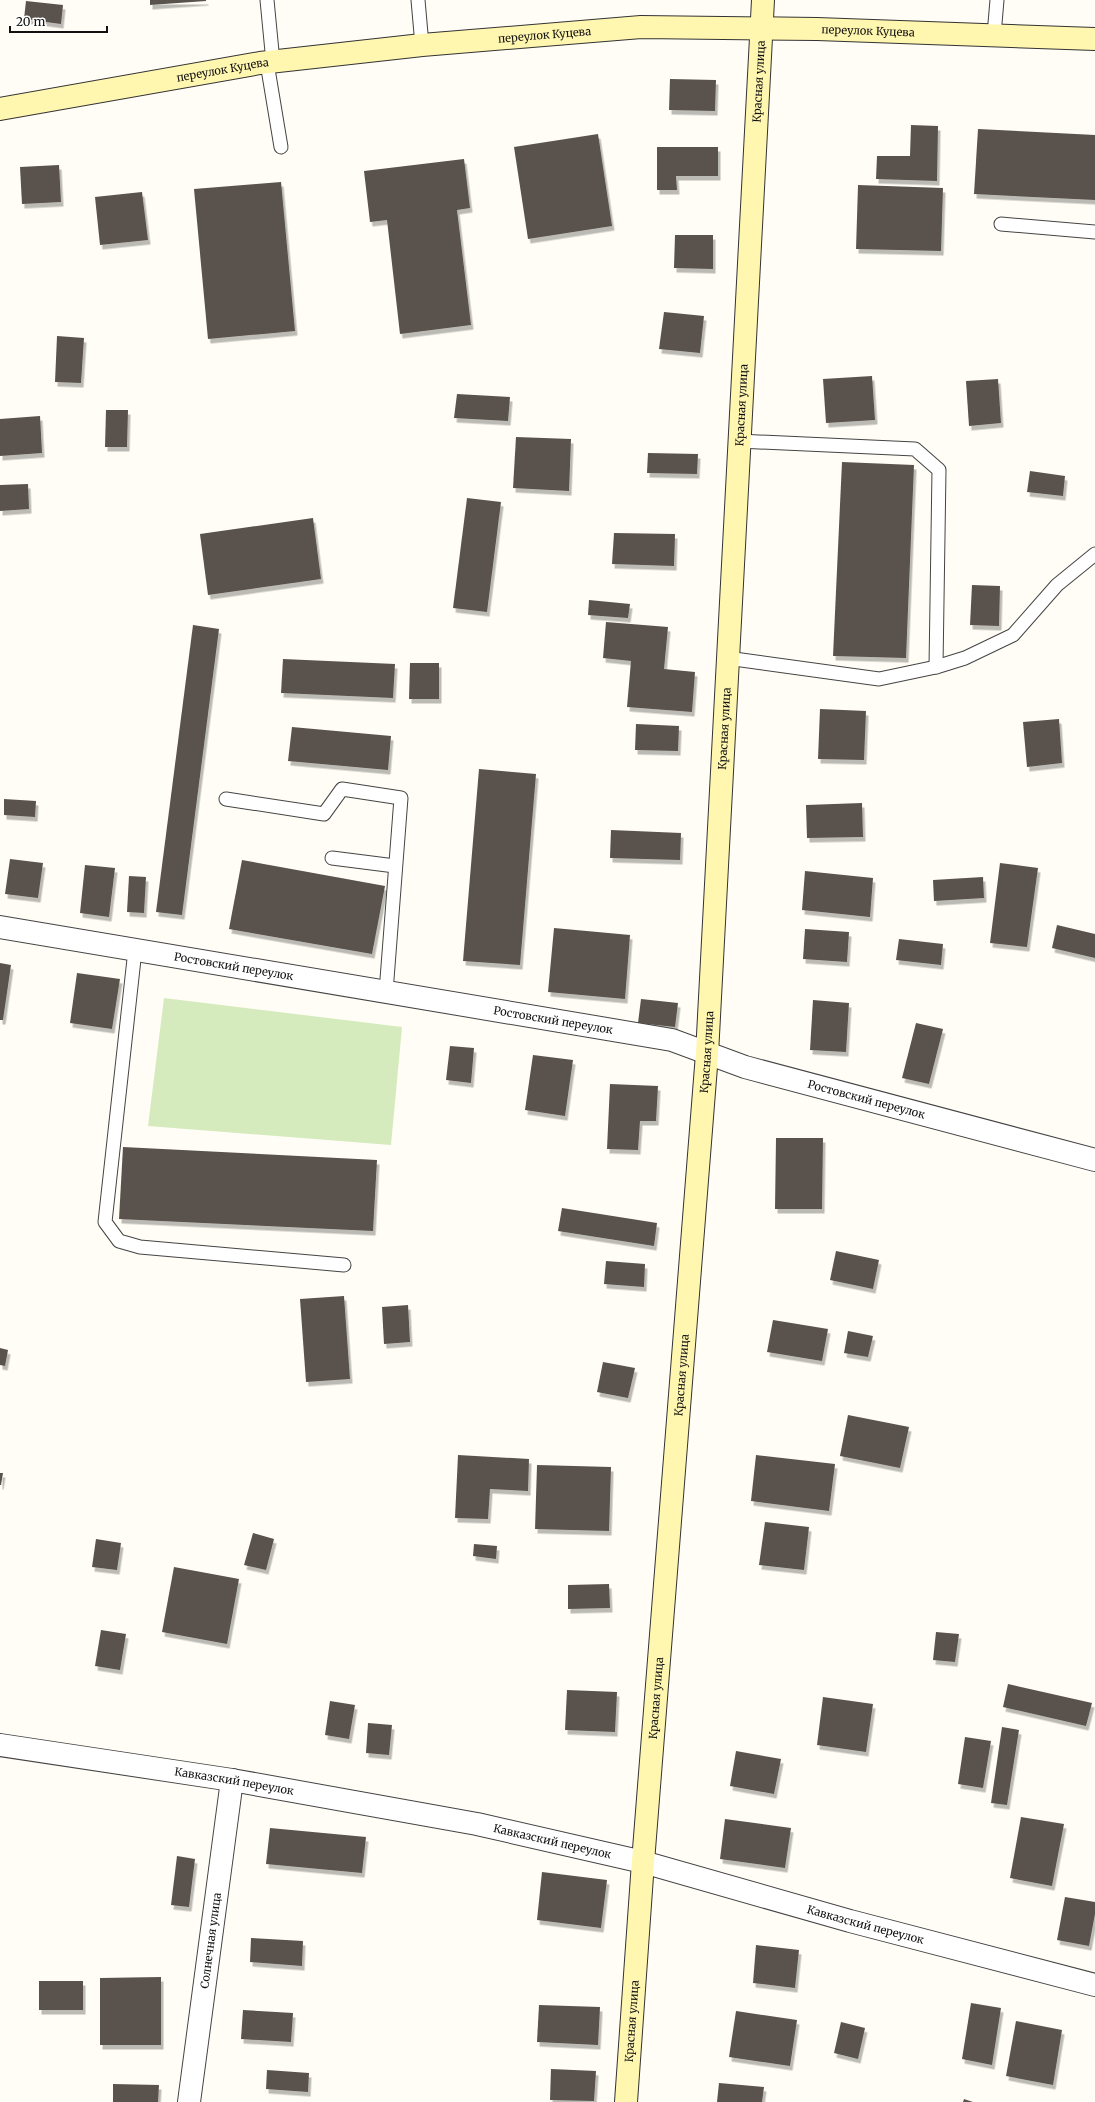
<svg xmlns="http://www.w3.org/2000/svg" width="1095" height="2102" font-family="Merriweather,serif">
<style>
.green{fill:#d5ebbd}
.building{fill:#5a524d;filter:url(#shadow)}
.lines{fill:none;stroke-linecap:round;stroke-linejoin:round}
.lane-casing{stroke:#444;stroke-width:15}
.street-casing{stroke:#444;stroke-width:24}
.secondary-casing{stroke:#333;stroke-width:24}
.lane{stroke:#fff;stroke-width:13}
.street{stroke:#fff;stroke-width:22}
.secondary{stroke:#fff6b0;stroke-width:22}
.labels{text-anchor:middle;stroke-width:4;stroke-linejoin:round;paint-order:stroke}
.street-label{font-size:11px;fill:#111;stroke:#fff}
</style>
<defs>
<filter id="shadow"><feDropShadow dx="2.5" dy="4.5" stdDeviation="0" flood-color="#0004"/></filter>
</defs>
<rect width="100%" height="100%" fill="#fffdf5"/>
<!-- green -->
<polygon class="green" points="164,998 402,1027 391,1145 148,1126"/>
<!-- building -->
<g class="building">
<polygon points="150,0 206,0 206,1 150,5"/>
<polygon points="26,1 63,5 61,24 24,19"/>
<polygon points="670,79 716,80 715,111 669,110"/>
<polygon points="911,125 938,126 937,181 876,179 877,156 910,156"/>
<polygon points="978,129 1095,135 1095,200 974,194"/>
<polygon points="598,134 612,226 528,239 514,147"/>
<polygon points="657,147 718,147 718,176 676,176 677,190 657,190"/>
<polygon points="464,159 470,208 457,210 471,325 400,334 387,220 370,222 364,171"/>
<polygon points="59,165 61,202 22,204 20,167"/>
<polygon points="281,182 295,331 208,339 194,189"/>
<polygon points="858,185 943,188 941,251 856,249"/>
<polygon points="142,192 148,240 100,245 95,197"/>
<polygon points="675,235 713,235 713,269 674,268"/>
<polygon points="664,312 704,316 700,353 659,349"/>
<polygon points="57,336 84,338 81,383 55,382"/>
<polygon points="872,376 875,420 826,423 823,379"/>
<polygon points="998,379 1001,423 969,426 966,381"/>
<polygon points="457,394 510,397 508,421 454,418"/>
<polygon points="106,410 128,410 127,447 105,447"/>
<polygon points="40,416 42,453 0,456 0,419"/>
<polygon points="516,437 571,439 569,491 513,488"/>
<polygon points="648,453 698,454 697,474 647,473"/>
<polygon points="842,462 914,465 906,658 833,656"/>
<polygon points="1030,471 1065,476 1063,496 1027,492"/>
<polygon points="28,484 29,509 0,511 0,485"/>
<polygon points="467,498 501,502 487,612 453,608"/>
<polygon points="313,518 321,579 208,595 200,534"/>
<polygon points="614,533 675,534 674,566 612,564"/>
<polygon points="972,585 1000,586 999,626 970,625"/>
<polygon points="589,600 630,604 628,618 588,615"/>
<polygon points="606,622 668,627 664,669 695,672 692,712 627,707 631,661 603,658"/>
<polygon points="193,625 219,629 182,915 156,912"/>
<polygon points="283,659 395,664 393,698 281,693"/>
<polygon points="410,663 439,663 439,699 409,699"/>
<polygon points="820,709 866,711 864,760 818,759"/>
<polygon points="1059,719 1062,763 1027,767 1023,722"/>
<polygon points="636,724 679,726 678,751 635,750"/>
<polygon points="292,727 391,736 388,770 288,761"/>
<polygon points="479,769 536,774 520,965 463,961"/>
<polygon points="4,799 36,801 35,817 4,815"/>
<polygon points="862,803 863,837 807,838 806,805"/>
<polygon points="611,830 681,833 680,860 610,858"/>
<polygon points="10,859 43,863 38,898 5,894"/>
<polygon points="242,860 385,886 372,954 229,929"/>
<polygon points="1000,863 1038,868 1027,947 990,943"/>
<polygon points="85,865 115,868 109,917 80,913"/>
<polygon points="805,871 873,878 870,917 802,910"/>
<polygon points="129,876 146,877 144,913 127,912"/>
<polygon points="983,877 984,898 934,901 933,880"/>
<polygon points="1057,925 1095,934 1095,958 1052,948"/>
<polygon points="554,928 630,935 625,999 548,992"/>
<polygon points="805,929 849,932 847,962 803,959"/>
<polygon points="899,939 943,944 941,965 896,960"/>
<polygon points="0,963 11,965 3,1020 0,1020"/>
<polygon points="77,973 120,979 112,1029 70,1023"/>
<polygon points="641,999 678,1003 675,1027 638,1023"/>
<polygon points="813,1000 849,1003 846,1052 810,1050"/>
<polygon points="916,1023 943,1029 929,1084 902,1078"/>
<polygon points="450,1046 474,1048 471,1083 446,1080"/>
<polygon points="533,1055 573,1060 565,1116 525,1110"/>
<polygon points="610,1084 658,1086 656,1121 640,1121 638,1150 607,1149"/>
<polygon points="776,1138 823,1138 822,1209 775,1209"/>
<polygon points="123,1147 377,1160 373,1231 119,1219"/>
<polygon points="562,1208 657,1223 654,1246 558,1231"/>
<polygon points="836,1251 879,1260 873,1289 830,1280"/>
<polygon points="606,1261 645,1264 644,1287 604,1284"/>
<polygon points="344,1296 350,1379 306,1382 300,1299"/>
<polygon points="408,1305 410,1342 384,1344 382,1307"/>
<polygon points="773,1320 828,1329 822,1361 767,1352"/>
<polygon points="848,1331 873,1336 868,1357 844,1353"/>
<polygon points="0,1348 8,1350 5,1366 0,1365"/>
<polygon points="603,1362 635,1368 628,1398 597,1392"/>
<polygon points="848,1415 909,1427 900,1468 840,1456"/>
<polygon points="458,1455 529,1459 528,1491 490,1489 488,1519 455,1518"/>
<polygon points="756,1455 835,1464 829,1511 751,1501"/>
<polygon points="537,1465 611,1467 609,1531 535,1529"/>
<polygon points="0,1473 3,1473 1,1485 0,1485"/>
<polygon points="765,1522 809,1527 804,1570 759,1565"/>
<polygon points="253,1533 274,1539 266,1570 244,1565"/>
<polygon points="96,1539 121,1543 117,1570 92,1567"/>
<polygon points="474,1544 497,1546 496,1559 473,1556"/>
<polygon points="174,1567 239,1579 227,1644 162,1632"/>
<polygon points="609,1584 610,1608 568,1609 568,1585"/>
<polygon points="101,1630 126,1634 120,1670 95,1666"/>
<polygon points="936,1632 959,1634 955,1662 933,1660"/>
<polygon points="1008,1684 1092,1703 1086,1726 1003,1707"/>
<polygon points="567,1690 617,1692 615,1732 565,1730"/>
<polygon points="823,1697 873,1704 866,1752 817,1745"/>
<polygon points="330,1701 355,1705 349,1739 325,1735"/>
<polygon points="368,1723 392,1725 389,1755 366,1753"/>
<polygon points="1002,1727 1019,1730 1007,1805 991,1803"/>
<polygon points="965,1737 991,1741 983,1788 958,1784"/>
<polygon points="736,1751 781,1759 774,1794 730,1786"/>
<polygon points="1021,1817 1064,1824 1052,1886 1010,1878"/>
<polygon points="725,1819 791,1828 785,1868 720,1859"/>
<polygon points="270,1828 366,1837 362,1873 266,1864"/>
<polygon points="177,1856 195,1859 189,1907 171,1905"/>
<polygon points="542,1872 607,1880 601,1928 537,1920"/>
<polygon points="1065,1897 1095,1902 1095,1914 1089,1946 1057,1940"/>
<polygon points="251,1938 303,1941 302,1966 250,1962"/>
<polygon points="756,1945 799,1950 795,1988 753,1983"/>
<polygon points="161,1977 161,2045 100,2045 100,1978"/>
<rect x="39" y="1981" width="44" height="29"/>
<polygon points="971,2003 1001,2008 992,2065 962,2059"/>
<polygon points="539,2005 600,2007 598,2045 537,2042"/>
<polygon points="243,2010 293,2013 291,2042 241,2039"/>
<polygon points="736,2011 797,2020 790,2066 729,2057"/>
<polygon points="1016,2021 1062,2030 1053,2085 1006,2076"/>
<polygon points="841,2022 865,2028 858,2059 834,2053"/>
<polygon points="551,2069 596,2071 594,2101 550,2100"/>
<polygon points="267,2070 309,2073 308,2092 266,2089"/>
<polygon points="719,2083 764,2087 762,2102 717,2102"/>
<polygon points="113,2084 159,2085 158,2102 113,2102"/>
<polygon points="964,2099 973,2102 963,2102"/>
</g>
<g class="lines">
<!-- lane casing -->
<g class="lane-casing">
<g id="lane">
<polyline points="267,0 273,62"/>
<polyline points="418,0 422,45"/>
<polyline points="994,35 997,0"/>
<polyline points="267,63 281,147"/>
<polyline points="1001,224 1095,232"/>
<polyline points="739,441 915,449 939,470 936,667"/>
<polyline points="727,658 879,679 936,667 965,658 1013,635 1057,585 1095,554"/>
<polyline points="226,799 324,814 342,789 401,798 386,992"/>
<polyline points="332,858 395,866"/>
<polyline points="135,950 105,1222 119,1241 140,1247 344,1265"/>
</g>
</g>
<!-- street casing -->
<g class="street-casing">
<g id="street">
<path id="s1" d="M0,927L672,1040L745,1067L1095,1160"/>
<path id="s2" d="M0,1745L232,1780L477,1824L643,1862L850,1921L1095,1985"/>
<path id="s3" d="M189,2102L232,1780"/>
</g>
</g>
<!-- secondary casing -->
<g class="secondary-casing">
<g id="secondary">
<path id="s4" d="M0,109L260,63L422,45L641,27L817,29L1095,39"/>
<path id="s5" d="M626,2102L643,1862L707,1054L763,0"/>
</g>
</g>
<!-- lane -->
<use href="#lane" class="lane"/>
<!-- street -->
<use href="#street" class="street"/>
<!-- secondary -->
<use href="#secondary" class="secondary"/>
</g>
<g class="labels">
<!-- street labels -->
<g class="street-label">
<text dy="4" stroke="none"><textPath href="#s4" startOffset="874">переулок Куцева</textPath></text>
<text dy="4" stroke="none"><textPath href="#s4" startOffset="550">переулок Куцева</textPath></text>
<text dy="4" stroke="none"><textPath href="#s4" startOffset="226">переулок Куцева</textPath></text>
<text dy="4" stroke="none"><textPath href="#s5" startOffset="2025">Красная улица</textPath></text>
<text dy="4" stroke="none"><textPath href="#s5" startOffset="1701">Красная улица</textPath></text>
<text dy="4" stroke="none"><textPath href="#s5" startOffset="1377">Красная улица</textPath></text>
<text dy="4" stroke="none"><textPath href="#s1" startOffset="237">Ростовский переулок</textPath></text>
<text dy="4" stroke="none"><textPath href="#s1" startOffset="561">Ростовский переулок</textPath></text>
<text dy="4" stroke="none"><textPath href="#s5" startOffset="1053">Красная улица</textPath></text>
<text dy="4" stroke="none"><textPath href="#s1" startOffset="885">Ростовский переулок</textPath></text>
<text dy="4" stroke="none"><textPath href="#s5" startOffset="729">Красная улица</textPath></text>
<text dy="4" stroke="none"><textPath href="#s5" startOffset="405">Красная улица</textPath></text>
<text dy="4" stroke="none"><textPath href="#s2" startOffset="237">Кавказский переулок</textPath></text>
<text dy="4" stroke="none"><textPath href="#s2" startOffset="561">Кавказский переулок</textPath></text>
<text dy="4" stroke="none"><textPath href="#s2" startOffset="885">Кавказский переулок</textPath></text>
<text dy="4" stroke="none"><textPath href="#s3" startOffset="163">Солнечная улица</textPath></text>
<text dy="4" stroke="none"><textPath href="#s5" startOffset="81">Красная улица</textPath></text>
</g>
</g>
<!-- scale -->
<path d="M10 26v6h97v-6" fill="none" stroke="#111111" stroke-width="2"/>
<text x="16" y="26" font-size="12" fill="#111111" stroke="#ffffff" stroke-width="3" paint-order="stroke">20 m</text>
</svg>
